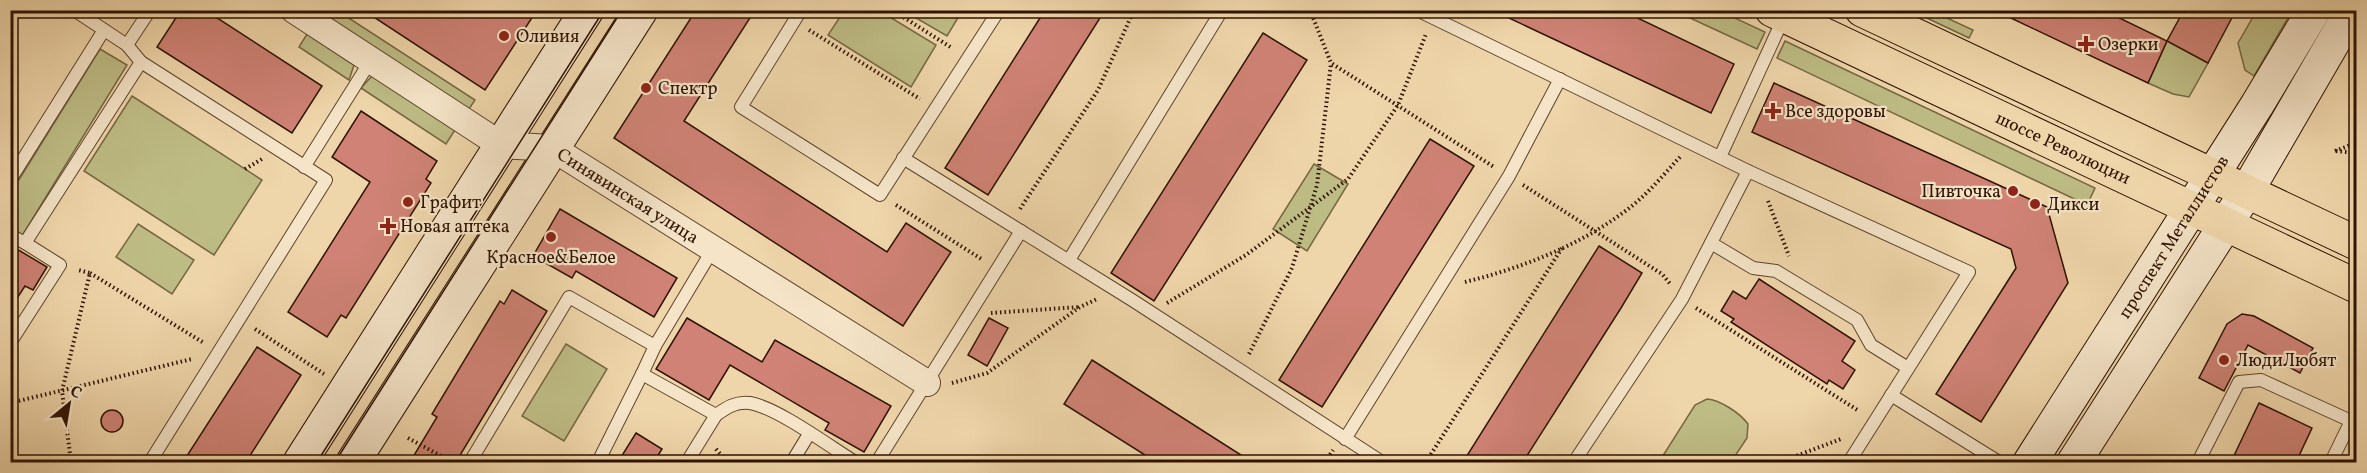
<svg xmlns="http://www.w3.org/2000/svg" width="2367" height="473" font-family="Vollkorn,serif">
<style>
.green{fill:#bebc85;stroke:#766742;stroke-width:1.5}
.building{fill:#cf8275;stroke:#2e1200;stroke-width:1.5}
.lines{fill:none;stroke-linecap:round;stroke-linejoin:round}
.lane-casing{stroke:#5e432a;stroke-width:14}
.street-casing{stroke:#5e432a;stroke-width:28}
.secondary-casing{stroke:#2e1200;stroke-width:35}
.primary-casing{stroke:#2e1200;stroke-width:35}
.path{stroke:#2e1200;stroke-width:4;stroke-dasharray:1.5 3;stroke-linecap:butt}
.lane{stroke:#f5e4c8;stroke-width:12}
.street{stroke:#f5e4c8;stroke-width:26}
.secondary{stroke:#f5e4c8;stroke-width:33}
.primary{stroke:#efd6aa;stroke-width:33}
.tram{stroke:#2e1200;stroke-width:1.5}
.poi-dot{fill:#8f2418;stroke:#f5e4c8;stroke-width:2}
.labels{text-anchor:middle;stroke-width:4.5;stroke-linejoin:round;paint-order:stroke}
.poi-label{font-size:18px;fill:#2e1200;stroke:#f5e4c8;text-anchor:start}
.street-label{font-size:18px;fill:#2e1200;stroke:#f5e4c8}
</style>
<rect width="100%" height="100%" fill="#efd6aa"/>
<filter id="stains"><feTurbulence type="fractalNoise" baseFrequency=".00333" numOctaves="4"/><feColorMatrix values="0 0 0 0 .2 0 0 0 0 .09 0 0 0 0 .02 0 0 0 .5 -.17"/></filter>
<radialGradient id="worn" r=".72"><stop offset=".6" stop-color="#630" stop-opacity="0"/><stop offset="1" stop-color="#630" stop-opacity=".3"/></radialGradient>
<!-- green -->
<g class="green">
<polygon points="2257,10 2292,11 2254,76 2245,70 2238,43"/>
<polygon points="317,11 338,11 475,100 469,109"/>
<polygon points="844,11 880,11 936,45 911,87 828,35"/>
<polygon points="904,11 962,10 962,11 947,36"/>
<polygon points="1675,11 1720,11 1765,32 1757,49"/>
<polygon points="1912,11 1932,11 1973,30 1969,38"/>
<polygon points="307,34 354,65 349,80 299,47"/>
<polygon points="1785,41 2095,188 2087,205 1777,58"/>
<polygon points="2167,41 2208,63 2189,97 2173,94 2148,83"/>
<polygon points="100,49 127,65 22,236 11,229 10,194"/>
<polygon points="372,76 455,130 446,144 361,88"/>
<polygon points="132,96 262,180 214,255 84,171"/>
<polygon points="1314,164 1348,184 1307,251 1273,229"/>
<polygon points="138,224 194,260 172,294 116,257"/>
<polygon points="566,344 607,369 564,441 522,416"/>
<path d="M1707,399C1720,400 1740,413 1748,424L1747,438L1731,462H1659L1695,405Z"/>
</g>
<!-- building -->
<g class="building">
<polygon points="181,10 205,10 322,86 292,133 157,47"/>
<polygon points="363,10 537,10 485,90"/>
<polygon points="696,10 755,10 684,121 887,252 906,223 951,252 903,326 614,138"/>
<polygon points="1045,10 1105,10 988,195 945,168"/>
<polygon points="1492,10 1621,10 1734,64 1711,113"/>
<polygon points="1994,10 2103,10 2167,41 2148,83"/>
<polygon points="2184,10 2236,10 2208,63 2167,41"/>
<polygon points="1263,33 1307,60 1154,301 1111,273"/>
<polygon points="1774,83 2047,207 2068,283 1981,422 1936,394 2016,268 2011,249 1752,132"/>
<polygon points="361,111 437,161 426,179 431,183 346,318 341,315 327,337 288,312 370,182 332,157"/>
<polygon points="1430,139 1474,166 1322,407 1279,380"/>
<polygon points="560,209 677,278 654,317 576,271 572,278 533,256"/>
<polygon points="10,245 47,267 33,290 25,286 10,309"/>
<polygon points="1599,246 1642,273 1621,308 1523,462 1463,462"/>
<polygon points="1759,279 1855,341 1842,361 1855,370 1843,389 1829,380 1827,384 1731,322 1734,319 1721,311 1733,291 1746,299"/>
<polygon points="512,290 547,311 504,382 456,462 410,462 437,417 432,414 500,301 504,304"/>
<polygon points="2242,314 2254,316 2313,348 2300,373 2248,345 2224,391 2199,378 2227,324"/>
<polygon points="687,318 762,362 775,340 891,406 864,452 825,430 829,423 730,365 709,400 656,369"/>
<polygon points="989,318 1008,328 987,366 968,355"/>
<polygon points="257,347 301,375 246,462 183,462"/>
<polygon points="1092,360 1252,462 1156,462 1064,404"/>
<polygon points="2259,403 2312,428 2296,462 2231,462"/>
<circle cx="112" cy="421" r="11"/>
<polygon points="636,433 662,449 654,462 618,462"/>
</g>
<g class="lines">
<!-- lane casing -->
<g class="lane-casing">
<g id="lane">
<polyline points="74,10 127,45 141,62 326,180 150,462"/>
<polyline points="801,10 741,107 880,195 999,10"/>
<polyline points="1417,10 1748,171 1969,272 1849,462"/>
<polyline points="127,45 150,10"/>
<polyline points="1720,157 1784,17"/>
<polyline points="903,158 1132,300 1382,462"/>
<polyline points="304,167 371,60"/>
<polyline points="10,180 104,30"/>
<polyline points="10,235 25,243 141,62"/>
<polyline points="1711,243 1753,268 1776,271 1857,320 1871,345 1908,368"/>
<path d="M713,249L655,346L642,374L716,415C726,408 736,401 750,403C778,408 829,446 855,462"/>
<polyline points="1069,260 1222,10"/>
<polyline points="10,343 60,265 25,243"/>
<polyline points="1891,395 1999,462"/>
<polyline points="1345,439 1509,176 1560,79"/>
<polyline points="470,462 569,297 655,346"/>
<polyline points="598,462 642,374"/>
<polyline points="687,462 716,415"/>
<polyline points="792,462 809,434"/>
<polyline points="877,462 1021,231"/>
<polyline points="1574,462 1682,299 1748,171"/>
<polyline points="2198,462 2239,382 2261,380 2351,421 2331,462"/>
</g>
</g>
<!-- street casing -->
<g class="street-casing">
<g id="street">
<path id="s1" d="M294,10L501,145L552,148L927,383"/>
</g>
</g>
<!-- secondary casing -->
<g class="secondary-casing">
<g id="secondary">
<polyline points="300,462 587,10"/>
<polyline points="353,462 641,10"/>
<path id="s2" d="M2030,462L2257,105L2314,10"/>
<polyline points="2074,462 2247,191 2352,10"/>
</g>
</g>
<!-- primary casing -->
<g class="primary-casing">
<g id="primary">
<path id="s3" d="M1772,10L2356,286"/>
<polyline points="1862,10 2356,243"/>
</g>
</g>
<!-- path -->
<g class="path">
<polyline points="892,10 952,48"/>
<polyline points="1310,10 1331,63 1494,167"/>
<polyline points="809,30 920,99"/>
<polyline points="2335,151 2356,143"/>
<polyline points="2336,151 2356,153"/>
<polyline points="245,169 262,159"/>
<polyline points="1523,185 1662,274 1671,285"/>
<polyline points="1768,201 1789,256"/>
<polyline points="896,205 983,260"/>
<polyline points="1020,209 1098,90 1134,10"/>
<polyline points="90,273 204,343"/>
<path d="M1465,282C1522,268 1581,245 1628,209C1648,194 1664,174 1680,157"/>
<polyline points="1167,303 1246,255 1348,179 1398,105 1426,34"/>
<polyline points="1696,308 1859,411"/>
<polyline points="991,313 1079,307"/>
<polyline points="255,329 324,374"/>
<polyline points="1249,354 1292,268 1317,185 1331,63"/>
<polyline points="952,383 987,373 1080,307 1097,299"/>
<polyline points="10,403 192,359"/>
<polyline points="408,438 452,462"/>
<polyline points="716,449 727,462"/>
<polyline points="71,462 62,391 90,273 78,270"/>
<polyline points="1325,462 1333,450"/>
<polyline points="1426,462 1562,248"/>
<polyline points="1780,462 1841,439"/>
</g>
<!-- lane -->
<use href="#lane" class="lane"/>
<!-- street -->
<use href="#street" class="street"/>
<!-- secondary -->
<use href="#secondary" class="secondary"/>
<!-- primary -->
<use href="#primary" class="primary"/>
<!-- tram -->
<g class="tram">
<polyline points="317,462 604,10"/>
<polyline points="335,462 622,10"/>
</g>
</g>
<!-- markers -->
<g class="poi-dot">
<circle cx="504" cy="36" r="6"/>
<path d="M2083 35h6v6h6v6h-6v6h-6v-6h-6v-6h6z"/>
<circle cx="646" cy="88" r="6"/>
<path d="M1770 102h6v6h6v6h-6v6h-6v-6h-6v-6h6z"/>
<circle cx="2013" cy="191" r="6"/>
<circle cx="408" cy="202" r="6"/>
<circle cx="2035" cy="204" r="6"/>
<path d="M385 217h6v6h6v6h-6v6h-6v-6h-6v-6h6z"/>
<circle cx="551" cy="237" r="6"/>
<circle cx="2224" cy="360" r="6"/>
</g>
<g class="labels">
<!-- poi labels -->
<g class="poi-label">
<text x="516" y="42">Оливия</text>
<text x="2098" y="50">Озерки</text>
<text x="658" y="94">Спектр</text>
<text x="1785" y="117">Все здоровы</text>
<text x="2001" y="197" text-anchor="end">Пивточка</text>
<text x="420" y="208">Графит</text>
<text x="2047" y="210">Дикси</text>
<text x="400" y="232">Новая аптека</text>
<text x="551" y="263" text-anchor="middle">Красное&amp;Белое</text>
<text x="2236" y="366">ЛюдиЛюбят</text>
</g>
<!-- street labels -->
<g class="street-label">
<text dy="6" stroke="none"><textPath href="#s3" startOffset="322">шоссе Революции</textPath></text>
<text dy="6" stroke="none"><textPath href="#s1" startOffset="388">Синявинская улица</textPath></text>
<text dy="6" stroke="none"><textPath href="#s2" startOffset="267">проспект Металлистов</textPath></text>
</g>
</g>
<!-- margin -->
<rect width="2367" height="473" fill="none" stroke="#efd6aa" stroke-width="36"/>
<rect x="12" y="12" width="2343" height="449" fill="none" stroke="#2e1200" stroke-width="3"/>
<rect x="18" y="18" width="2331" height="437" fill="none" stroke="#2e1200" stroke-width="1.5"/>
<!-- north arrow -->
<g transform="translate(69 404) rotate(30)" stroke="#f5e4c8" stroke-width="4.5" paint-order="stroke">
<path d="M0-4.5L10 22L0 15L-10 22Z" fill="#2e1200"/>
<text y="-9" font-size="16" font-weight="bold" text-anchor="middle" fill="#2e1200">С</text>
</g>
<rect width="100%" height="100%" filter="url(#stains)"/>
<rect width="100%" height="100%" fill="url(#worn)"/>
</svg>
